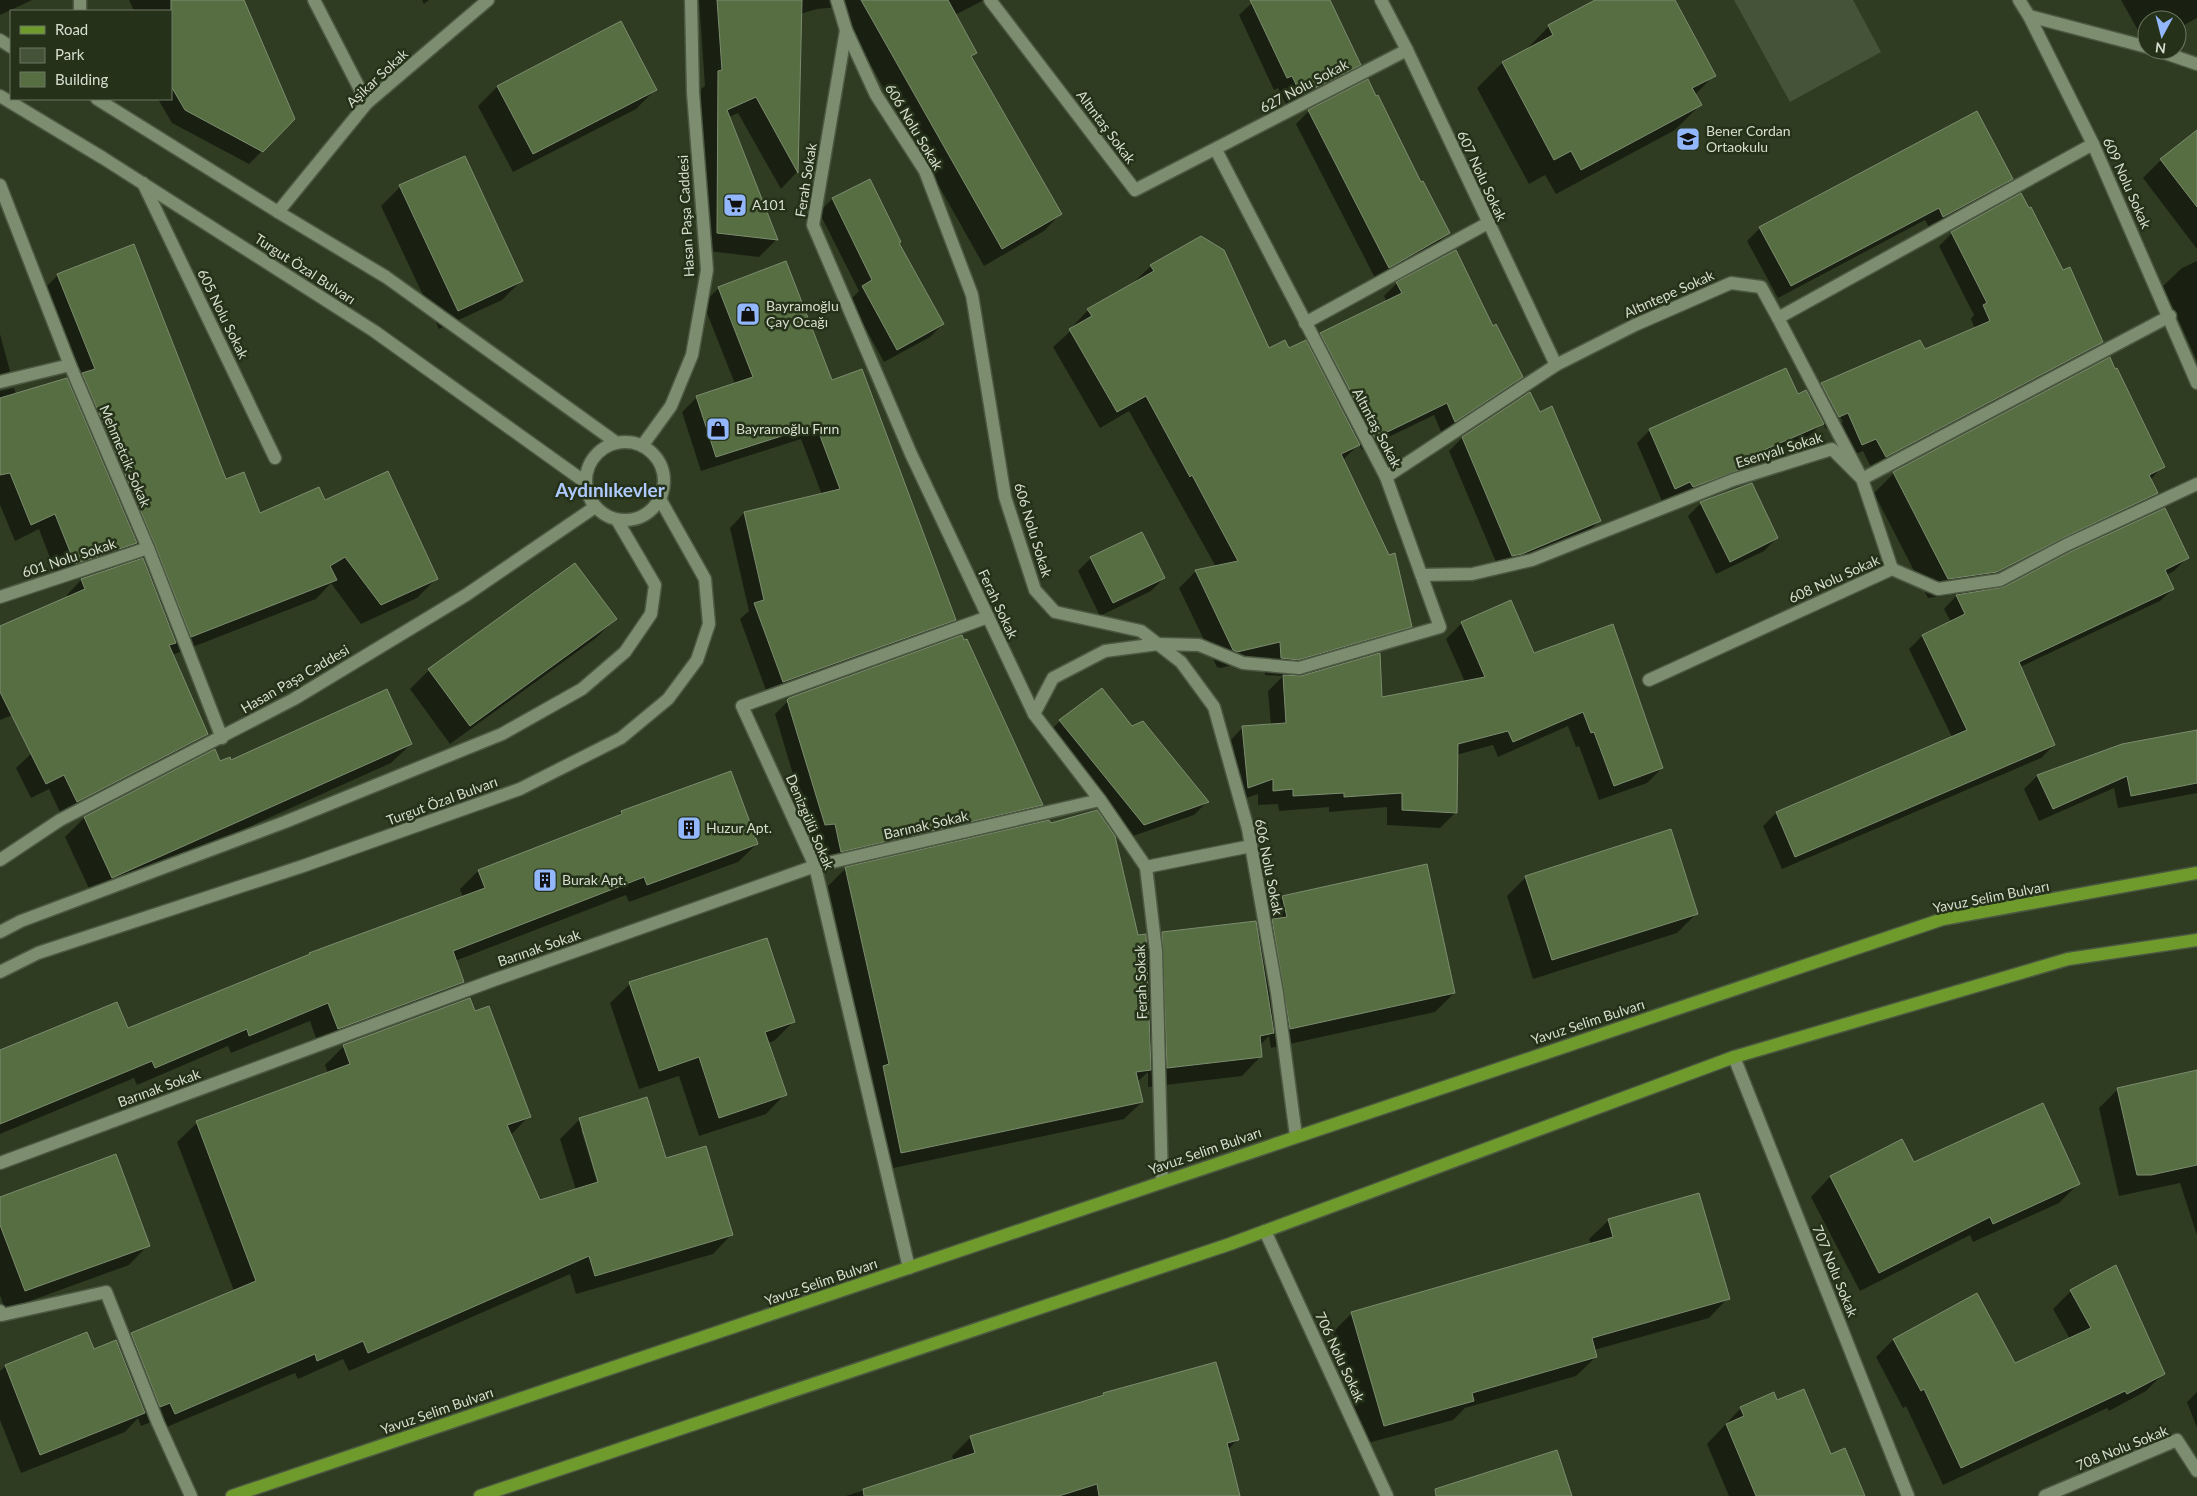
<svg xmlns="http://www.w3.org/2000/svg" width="2197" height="1496" font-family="Lato,sans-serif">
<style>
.green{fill:#455438}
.shadow{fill:#0007;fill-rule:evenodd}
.building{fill:#576e42;stroke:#7c8c6f}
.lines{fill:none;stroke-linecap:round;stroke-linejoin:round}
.minor-casing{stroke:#4c5841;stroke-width:15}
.major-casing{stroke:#4c5841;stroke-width:15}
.minor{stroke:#7d8d70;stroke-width:12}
.major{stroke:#6f9b2d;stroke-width:12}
.labels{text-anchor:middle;stroke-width:5;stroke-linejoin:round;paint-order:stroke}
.street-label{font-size:14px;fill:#d6dfcf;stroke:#253219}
.poi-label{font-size:14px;fill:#d6dfcf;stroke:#253219;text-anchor:start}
.district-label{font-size:19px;font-weight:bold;fill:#aecafe;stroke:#253219}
</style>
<rect width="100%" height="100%" fill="#2f3c22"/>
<!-- green -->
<polygon class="green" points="1734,0 1853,0 1881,52 1790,102"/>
<!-- shadow -->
<g class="shadow">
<polygon points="0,0 32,0 0,15"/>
<polygon points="129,0 242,0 262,151 249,164 172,123 158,99 171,99 171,11 134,11"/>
<polygon points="422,0 429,0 424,4"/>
<polygon points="699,0 984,0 955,15 976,52 970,58 1061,213 1044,231 984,266 838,7 817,9 800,14 797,172 781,189 738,113 729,117 776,240 759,257 700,250 701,89 705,86"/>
<polygon points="1255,0 1329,0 1359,64 1346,77 1288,108 1278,88 1274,90 1239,15"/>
<polygon points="1618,0 1674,0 1714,75 1695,95 1700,105 1675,130 1556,194 1545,175 1529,184 1477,88 1502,63 1524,52 1549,26"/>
<polygon points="2121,0 2197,0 2197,18 2177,29 2177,20 2147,20 2147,46"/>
<polygon points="621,23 655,90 636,109 513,172 478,106 497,87"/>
<polygon points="1309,111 1420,184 1448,233 1435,246 1376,280 1296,124"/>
<polygon points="2197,132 2197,249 2143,178 2161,160"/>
<polygon points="2012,179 1999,191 1930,229 1925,220 1778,298 1747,241 1760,228"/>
<polygon points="870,181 898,244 943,324 930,337 884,362 850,300 859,291 819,212 832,199"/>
<polygon points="400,187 521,281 502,300 439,329 381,206"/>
<path d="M1952,233L2063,271L2101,342L2088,355L1872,469L1863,451L1848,457L1835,425L1826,429L1823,423L1809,436L1742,465L1743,468L1730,481L1680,499L1677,494L1662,501L1637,443L1650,430L1797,395L1809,398L1822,384L1924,351L1975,329L1971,319L1974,315L1939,246ZM1822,388H1825L1843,422L1841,423Z"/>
<polygon points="2197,261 2197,361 2163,286 2182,268"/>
<polygon points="785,263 832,381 955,620 940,634 768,696 740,619 749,611 730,528 744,513 822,495 801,439 701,471 682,412 697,397 735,384 703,303 718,289"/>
<polygon points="1151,266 1268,350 1289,350 1308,347 1321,334 1387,302 1384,296 1397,283 1492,328 1521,377 1508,390 1442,434 1434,415 1362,450 1359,444 1342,461 1411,626 1394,643 1282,676 1301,677 1381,698 1465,682 1446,639 1462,623 1534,654 1662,768 1647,783 1599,800 1579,746 1576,747 1568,726 1498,757 1493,745 1456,755 1455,813 1440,828 1387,825 1387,807 1329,812 1329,807 1279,811 1278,804 1258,805 1258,794 1233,802 1228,743 1243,727 1271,725 1268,691 1283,676 1265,675 1264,658 1220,668 1217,667 1179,588 1195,572 1216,567 1129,411 1100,428 1053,347 1073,329 1072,327 1088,310 1134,282"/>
<polygon points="58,275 225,481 259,515 324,502 437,578 417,598 361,624 331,583 316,599 172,655 207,734 192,749 62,816 49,789 31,798 16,768 116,674 0,720 0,628 68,598 67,595 81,580 136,562 130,549 58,579 39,529 15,541 0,505 0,391 14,388 16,394 69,387 74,383 39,294"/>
<polygon points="0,334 10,371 0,380"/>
<polygon points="1529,394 1599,521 1586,534 1499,569 1449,451 1462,438"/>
<polygon points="2163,466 2150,480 2156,493 2136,513 2041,557 1974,593 2187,558 2174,571 2166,575 2173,589 2160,601 2020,667 2054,745 2041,758 1782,869 1763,826 1776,813 1952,737 1909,649 1922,636 1951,622 1944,609 1958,594 1928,598 1874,493 1894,473"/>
<polygon points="1701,503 1777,538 1764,551 1716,574 1688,516"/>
<polygon points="1091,558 1164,578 1151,591 1100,616 1078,571"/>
<polygon points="615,619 596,638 450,744 410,689 429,670"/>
<polygon points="790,699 1041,805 1028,818 828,864 822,836 812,838 775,714"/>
<polygon points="1060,721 1131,728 1207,802 1194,815 1130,837 1047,734"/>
<polygon points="2197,731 2197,793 2118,808 2114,788 2039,821 2024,789 2037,776 2126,745"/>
<polygon points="411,744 391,763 93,897 65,837 84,818 219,763"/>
<polygon points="730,773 757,844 738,862 629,902 626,895 455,961 463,982 445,1000 319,1047 310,1021 231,1053 228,1046 137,1085 134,1078 0,1134 0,1052 127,1030 307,957 310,954 463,898 460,889 478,871 616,818 621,812"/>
<polygon points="845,869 1137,936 1145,951 1163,933 1257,935 1266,927 1263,916 1282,897 1454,993 1435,1012 1271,1048 1269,1036 1260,1045 1261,1056 1242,1076 1148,1087 1148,1072 1137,1082 1142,1102 1124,1119 884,1170 866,1084 871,1079 828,886"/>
<polygon points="1526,877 1696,914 1677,933 1533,979 1507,896"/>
<polygon points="630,984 793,1022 774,1041 768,1043 785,1094 766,1114 699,1136 679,1076 639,1089 610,1003"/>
<path d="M474,1013L529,1116L510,1136L540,1202L576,1190L560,1139L579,1120L646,1099L665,1160L732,1234L713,1254L576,1294L570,1274L349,1371L343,1359L298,1379L295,1373L155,1432L151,1422L141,1426L138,1418L125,1432L21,1473L0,1420V1371L6,1366L118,1348L132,1334L234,1291L177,1142L197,1123L328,1073L325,1065L344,1046ZM581,1130H584L601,1187L599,1188Z"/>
<polygon points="2197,1071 2197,1235 2180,1183 2119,1196 2099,1108 2118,1089"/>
<polygon points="1902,1141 1913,1164 2078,1184 2059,1203 1973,1242 1970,1235 1860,1291 1811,1197 1830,1177"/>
<polygon points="0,1198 148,1245 129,1265 5,1310 0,1295"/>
<polygon points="1609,1220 1728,1298 1709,1318 1594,1350 1596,1357 1576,1376 1465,1408 1453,1420 1364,1444 1333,1332 1352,1313 1591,1244 1589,1239"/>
<polygon points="2071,1291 2164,1373 2146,1391 2109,1411 2107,1408 1943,1485 1906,1406 1903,1408 1876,1357 1893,1340 2015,1365 2070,1339 2053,1309"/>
<polygon points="2197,1392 2197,1428 2187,1402"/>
<polygon points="1104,1394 1237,1440 1228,1450 1239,1496 846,1496 954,1461 952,1456 971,1437 1101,1397"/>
<polygon points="1777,1401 1830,1455 1863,1496 1729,1496 1707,1444 1741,1408"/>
</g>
<!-- building -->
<g class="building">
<polygon points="171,0 244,0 295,119 263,152 185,110 171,86"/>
<polygon points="717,0 802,0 798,173 756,97 727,110 778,240 717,233 718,71 722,70"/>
<polygon points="861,0 948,0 977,53 971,56 1062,214 1002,249"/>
<polygon points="1250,0 1330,0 1361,65 1301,95 1292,76 1287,78"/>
<polygon points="1595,0 1675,0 1716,76 1692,88 1702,105 1581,170 1571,151 1554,160 1502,62 1553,35 1548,25"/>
<polygon points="621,21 657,90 533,154 497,86"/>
<polygon points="1368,79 1376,96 1378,95 1421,182 1423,181 1450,233 1389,268 1308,110"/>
<polygon points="1977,111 2013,179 1943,217 1939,208 1791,286 1759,227"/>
<polygon points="2197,130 2197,207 2160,159"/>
<polygon points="465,156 523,281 458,311 399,185"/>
<polygon points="870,179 901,242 899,243 944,324 897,350 862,286 872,280 832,198"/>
<polygon points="2021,193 2029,208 2031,207 2063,270 2070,267 2103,342 1886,457 1876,439 1862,445 1848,413 1839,417 1821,383 1920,340 1925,349 1990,321 1983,305 1987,303 1951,232"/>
<polygon points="1201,236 1224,250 1269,348 1285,340 1289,348 1306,340 1360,445 1341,454 1389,555 1395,553 1412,627 1298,660 1281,658 1280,642 1237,652 1233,650 1195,570 1238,561 1192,475 1190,477 1146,396 1117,412 1069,329 1092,316 1087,309 1154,271 1150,265"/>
<polygon points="134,244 226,479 244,472 260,513 319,487 325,500 388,471 438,579 381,605 345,557 330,566 337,580 191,637 155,545 82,373 95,369 57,274"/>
<polygon points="1456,250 1493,326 1496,324 1523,377 1455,422 1447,403 1375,438 1320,333 1402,293 1396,282"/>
<polygon points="786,261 832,380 862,369 956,620 783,682 754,603 764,600 744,512 840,489 816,425 716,457 696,396 753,377 718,287"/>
<polygon points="2110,357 2115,369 2117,368 2165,467 2149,475 2158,493 2063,538 1997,572 1948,579 1893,472"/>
<polygon points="1786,368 1798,394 1806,390 1824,424 1741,460 1745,468 1693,487 1690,482 1675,489 1649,429"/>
<polygon points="67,378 137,543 75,564 55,514 31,525 10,473 0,475 0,398"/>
<polygon points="1530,392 1540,412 1552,406 1601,521 1522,554 1512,556 1462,437"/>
<polygon points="1752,483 1778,538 1730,562 1700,502"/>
<polygon points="2165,508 2189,558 2165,570 2174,589 2019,662 2055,745 1795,857 1776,812 1967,730 1922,635 1965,614 1956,595 2004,587 2070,552"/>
<polygon points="1142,532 1165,578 1113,603 1090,557"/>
<polygon points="143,558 176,643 169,645 208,734 77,802 64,775 46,784 0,692 0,626 85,589 81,579"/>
<polygon points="575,563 617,619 470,726 428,669"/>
<polygon points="1511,600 1534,653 1613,624 1663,768 1614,786 1594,732 1591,733 1583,712 1513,742 1508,731 1458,744 1457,813 1402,810 1402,793 1344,797 1344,793 1293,796 1293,789 1273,791 1273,779 1248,788 1242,726 1286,723 1283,675 1301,676 1380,653 1382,697 1485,677 1461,622"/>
<polygon points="962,635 964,640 967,639 1043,805 841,852 835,824 825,825 787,700 789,698"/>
<polygon points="1102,688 1132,726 1143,721 1209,802 1144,825 1059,720"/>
<polygon points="387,689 412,744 112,878 84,817 215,749 220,761 230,757 231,760"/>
<polygon points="2197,730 2197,783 2131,796 2127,776 2053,809 2037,775 2122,744"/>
<polygon points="731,771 758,844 647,885 644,877 453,951 464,982 338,1029 328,1003 249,1036 247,1029 155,1068 152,1061 0,1124 0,1050 117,1002 128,1028 310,954 309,953 485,888 478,870 622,814 621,811"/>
<polygon points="1097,810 1115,836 1138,935 1146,934 1151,1070 1136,1072 1143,1102 901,1153 883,1066 889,1064 845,867 1049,820 1051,823"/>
<polygon points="1671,829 1698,914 1552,960 1525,876"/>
<polygon points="1427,864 1455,993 1290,1029 1272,919 1287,917 1282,896"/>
<polygon points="1256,921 1274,1033 1260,1036 1262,1057 1167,1068 1162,932"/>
<polygon points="767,938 795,1022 765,1032 787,1095 719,1118 699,1057 659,1071 629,982"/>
<polygon points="470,998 475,1011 489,1006 531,1117 507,1125 540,1200 598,1182 579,1118 647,1097 666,1158 706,1146 733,1235 595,1276 589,1256 368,1353 363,1341 317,1361 315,1354 175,1414 170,1403 160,1407 131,1333 256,1281 196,1121 350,1064 343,1045"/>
<polygon points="2197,1070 2197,1165 2151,1175 2137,1175 2117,1088"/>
<polygon points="2043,1103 2080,1184 1993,1224 1990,1217 1879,1273 1830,1176 1902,1139 1914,1162"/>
<polygon points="116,1154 150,1246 25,1291 0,1225 0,1197"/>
<polygon points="1699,1193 1730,1299 1592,1338 1597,1357 1472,1393 1474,1401 1384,1426 1351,1312 1613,1237 1608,1219"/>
<polygon points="2116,1265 2165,1374 2127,1394 2125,1391 1961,1468 1924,1389 1921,1391 1893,1339 1977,1293 2015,1363 2091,1328 2070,1290"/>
<polygon points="87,1332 94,1349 116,1340 145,1413 40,1455 5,1365"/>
<polygon points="1216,1362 1239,1440 1227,1443 1240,1496 1099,1496 1097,1484 1059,1496 864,1496 863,1489 975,1453 970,1436 1104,1395 1103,1393"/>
<polygon points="1804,1389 1831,1454 1845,1448 1865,1496 1756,1496 1726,1424 1744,1416 1740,1407 1774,1392 1777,1400"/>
<polygon points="1557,1450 1572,1496 1436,1496 1435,1489"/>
</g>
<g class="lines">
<!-- minor casing -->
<g class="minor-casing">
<g id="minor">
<polyline points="314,0 367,103"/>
<polyline points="837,0 846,30 876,95 925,171 972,295 1005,497 1035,590 1055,612 1141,631 1181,662 1214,707 1248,829 1277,993 1296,1136"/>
<polyline points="990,0 1135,190 1407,50"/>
<polyline points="1381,0 1407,50 1556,365"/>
<polyline points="2019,0 2029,16 2093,144 2197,383"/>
<polyline points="80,11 80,0"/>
<polyline points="2029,16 2147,47"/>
<polyline points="846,30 813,225 911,454 1034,714 1100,800 1146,867 1156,951 1162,1182"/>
<polyline points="0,40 11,47"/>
<polyline points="2156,50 2197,64"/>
<polyline points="0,96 103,158 374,331 585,482"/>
<polyline points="97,99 278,212 386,277 617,443"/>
<polyline points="143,183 275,458"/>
<polyline points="0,185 70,365 148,548 222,738"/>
<polyline points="278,212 367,103 488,0"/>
<polyline points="1778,318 1862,479 1892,569"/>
<polyline points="1305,323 1488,223"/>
<polyline points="0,382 70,365"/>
<circle cx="625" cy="481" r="39"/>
<polyline points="642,446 671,406 692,355 707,270 693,93 691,0"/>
<polyline points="1386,477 1556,365 1635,325 1731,283 1761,287 1778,318 2093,144"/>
<polyline points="1422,575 1472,574 1532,560 1733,480 1832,449 1862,479 2170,316"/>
<polyline points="0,597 148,548"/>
<polyline points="1649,680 1892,569 1938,589 2000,580 2066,545 2197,484"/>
<polyline points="1034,714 1053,678 1105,651 1158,644 1199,645 1243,663 1299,668 1440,627 1386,477 1216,150"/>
<polyline points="0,860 60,820 294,699 466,595 595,507"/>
<polyline points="1146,867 1251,846"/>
<polyline points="0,932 21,921 285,822 502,734 582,689 625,652 651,614 655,585 617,520"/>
<polyline points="0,972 38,953 303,866 520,789 621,738 668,699 697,660 709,624 705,579 660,499"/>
<polyline points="1734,1057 1908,1496"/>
<polyline points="0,1163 494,980 815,866 1100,800"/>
<polyline points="1265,1231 1387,1496"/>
<polyline points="909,1268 815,866 742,706 988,617"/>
<polyline points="0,1311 2,1315 106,1292 158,1423 191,1496"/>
<polyline points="2045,1496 2177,1440 2197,1471"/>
</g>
</g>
<!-- major casing -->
<g class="major-casing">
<g id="major">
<polyline points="232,1496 1943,919 2197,873"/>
<polyline points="480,1496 1230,1244 1734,1057 2068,959 2197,940"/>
</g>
</g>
<!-- minor -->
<use href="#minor" class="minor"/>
<!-- major -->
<use href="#major" class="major"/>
</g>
<!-- icons -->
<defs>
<g id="school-square" transform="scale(1.25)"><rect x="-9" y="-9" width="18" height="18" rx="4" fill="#93b7fd" stroke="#253219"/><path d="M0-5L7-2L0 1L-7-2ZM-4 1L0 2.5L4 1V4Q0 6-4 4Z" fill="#111"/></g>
<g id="supermarket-square" transform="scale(1.25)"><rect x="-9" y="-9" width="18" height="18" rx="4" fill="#93b7fd" stroke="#253219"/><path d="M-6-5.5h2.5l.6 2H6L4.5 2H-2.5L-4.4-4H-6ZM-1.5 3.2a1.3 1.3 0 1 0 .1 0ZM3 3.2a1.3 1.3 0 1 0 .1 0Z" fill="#111"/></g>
<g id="shop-square" transform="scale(1.25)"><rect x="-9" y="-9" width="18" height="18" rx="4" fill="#93b7fd" stroke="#253219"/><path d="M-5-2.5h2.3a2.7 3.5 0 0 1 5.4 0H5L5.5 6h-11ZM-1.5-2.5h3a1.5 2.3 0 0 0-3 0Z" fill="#111"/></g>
<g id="building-square" transform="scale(1.25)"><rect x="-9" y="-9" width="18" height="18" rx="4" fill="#93b7fd" stroke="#253219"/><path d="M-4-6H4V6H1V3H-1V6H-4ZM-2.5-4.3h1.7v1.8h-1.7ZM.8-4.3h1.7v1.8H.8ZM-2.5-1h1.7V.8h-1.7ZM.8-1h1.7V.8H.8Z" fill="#111"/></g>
</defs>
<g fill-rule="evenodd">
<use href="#school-square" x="1688" y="139"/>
<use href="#supermarket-square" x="735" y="205"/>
<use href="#shop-square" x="748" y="314"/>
<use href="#shop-square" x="718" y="429"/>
<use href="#building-square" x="689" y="828"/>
<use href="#building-square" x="545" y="880"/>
</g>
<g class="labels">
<!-- street labels -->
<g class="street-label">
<text transform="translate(377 78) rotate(-43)" y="5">Aşikar Sokak</text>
<text transform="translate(1304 86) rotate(-28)" y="5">627 Nolu Sokak</text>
<text transform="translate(914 127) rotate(59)" y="5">606 Nolu Sokak</text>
<text transform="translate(1106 127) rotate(53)" y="5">Altıntaş Sokak</text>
<text transform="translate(1482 176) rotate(65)" y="5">607 Nolu Sokak</text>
<text transform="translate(806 180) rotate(-81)" y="5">Ferah Sokak</text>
<text transform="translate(2127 183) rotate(66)" y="5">609 Nolu Sokak</text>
<text transform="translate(686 216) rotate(-93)" y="5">Hasan Paşa Caddesi</text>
<text transform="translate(305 269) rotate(33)" y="5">Turgut Özal Bulvarı</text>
<text transform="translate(1669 294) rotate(-24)" y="5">Altıntepe Sokak</text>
<text transform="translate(223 314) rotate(64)" y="5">605 Nolu Sokak</text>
<text transform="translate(1377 428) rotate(62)" y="5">Altıntaş Sokak</text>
<text transform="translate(1779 450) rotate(-17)" y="5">Esenyalı Sokak</text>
<text transform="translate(125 456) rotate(67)" y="5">Mehmetcik Sokak</text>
<text transform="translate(1033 530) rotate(73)" y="5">606 Nolu Sokak</text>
<text transform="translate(69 558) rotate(-18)" y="5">601 Nolu Sokak</text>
<text transform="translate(1834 579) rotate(-24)" y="5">608 Nolu Sokak</text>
<text transform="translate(998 604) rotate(65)" y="5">Ferah Sokak</text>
<text transform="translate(295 679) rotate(-30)" y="5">Hasan Paşa Caddesi</text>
<text transform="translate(442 801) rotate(-20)" y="5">Turgut Özal Bulvarı</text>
<text transform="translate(810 822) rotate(67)" y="5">Denizgülü Sokak</text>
<text transform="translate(926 825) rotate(-13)" y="5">Barınak Sokak</text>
<text transform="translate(1269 867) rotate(79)" y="5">606 Nolu Sokak</text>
<text transform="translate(1991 897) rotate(-11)" y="5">Yavuz Selim Bulvarı</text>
<text transform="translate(539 948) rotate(-19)" y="5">Barınak Sokak</text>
<text transform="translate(1141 982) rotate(-92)" y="5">Ferah Sokak</text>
<text transform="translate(1588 1022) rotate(-18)" y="5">Yavuz Selim Bulvarı</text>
<text transform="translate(159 1088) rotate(-20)" y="5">Barınak Sokak</text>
<text transform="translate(1205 1151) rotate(-19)" y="5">Yavuz Selim Bulvarı</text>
<text transform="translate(1835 1271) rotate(68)" y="5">707 Nolu Sokak</text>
<text transform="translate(821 1282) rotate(-19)" y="5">Yavuz Selim Bulvarı</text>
<text transform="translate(1340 1357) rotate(65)" y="5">706 Nolu Sokak</text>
<text transform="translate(437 1411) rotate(-19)" y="5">Yavuz Selim Bulvarı</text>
<text transform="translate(2122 1448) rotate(-22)" y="5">708 Nolu Sokak</text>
</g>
<!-- poi labels -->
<g class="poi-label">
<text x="1706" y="136">Bener Cordan<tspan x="1706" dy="16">Ortaokulu</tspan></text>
<text x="752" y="210">A101</text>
<text x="766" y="311">Bayramoğlu<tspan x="766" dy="16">Çay Ocağı</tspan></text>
<text x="736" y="434">Bayramoğlu Fırın</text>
<text x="706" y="833">Huzur Apt.</text>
<text x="562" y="885">Burak Apt.</text>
</g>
<!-- district labels -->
<g class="district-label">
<text x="610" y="497">Aydınlıkevler</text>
</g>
</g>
<!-- legend -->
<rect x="10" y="10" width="162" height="90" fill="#253219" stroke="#6c7762"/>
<rect x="20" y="26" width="25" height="8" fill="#6f9b2d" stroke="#6c7762"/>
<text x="55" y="35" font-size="15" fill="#d6dfcf">Road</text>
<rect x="20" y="48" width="25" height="15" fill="#455438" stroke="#6c7762"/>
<text x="55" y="60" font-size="15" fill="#d6dfcf">Park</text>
<rect x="20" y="72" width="25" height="15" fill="#576e42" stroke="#6c7762"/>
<text x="55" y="85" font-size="15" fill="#d6dfcf">Building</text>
<!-- north arrow -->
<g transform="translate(2162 35) rotate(187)"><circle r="24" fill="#253219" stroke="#6c7762"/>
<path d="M0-4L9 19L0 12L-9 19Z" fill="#93b7fd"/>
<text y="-8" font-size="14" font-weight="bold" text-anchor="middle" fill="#d6dfcf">N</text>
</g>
</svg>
